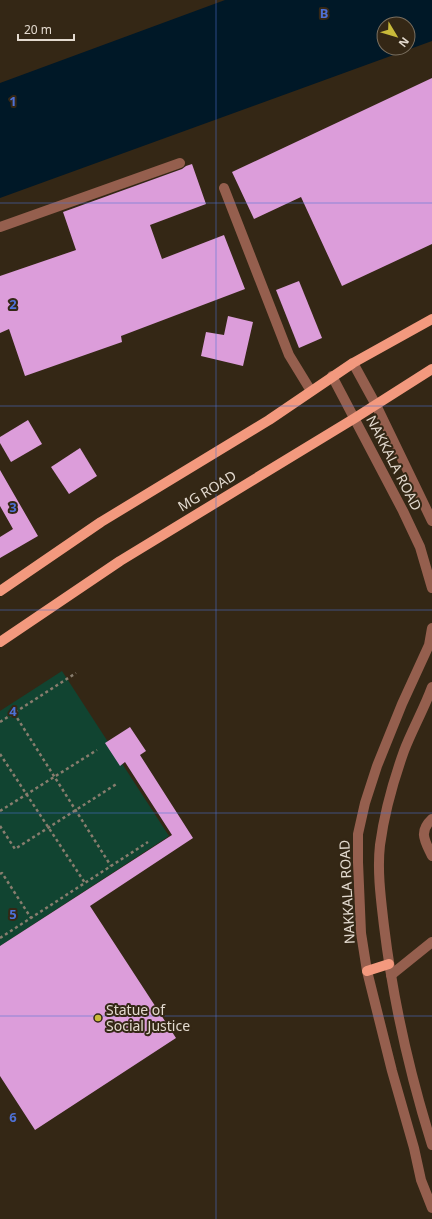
<svg xmlns="http://www.w3.org/2000/svg" width="432" height="1219" font-family="'Noto Sans',sans-serif">
<style>
.green{fill:#114431}
.water{fill:#001827;fill-rule:evenodd}
.building{fill:#dc9dda}
.lines{fill:none;stroke-linecap:round;stroke-linejoin:round}
.path{stroke:#887d6e;stroke-width:2.5;stroke-dasharray:3 3;stroke-linecap:butt}
.minor{stroke:#955f4e;stroke-width:10}
.major{stroke:#f3997e;stroke-width:10}
.grid{fill:none;stroke:#4e71d6;stroke-width:1;stroke-opacity:0.55}
.poi-dot{fill:#c9ba3a;stroke:#342715;stroke-width:1.5}
.labels{text-anchor:middle;stroke-width:4;stroke-linejoin:round;paint-order:stroke}
.street-label{font-size:14px;fill:#e3dacf;stroke:#342715}
.poi-label{font-size:14px;fill:#e3dacf;stroke:#342715;text-anchor:start}
.grid-label{font-size:13px;text-anchor:middle;font-weight:bold;fill:#4e71d6;stroke:#342715;stroke-width:4;stroke-linejoin:round;paint-order:stroke}
</style>
<rect width="100%" height="100%" fill="#342715"/>
<!-- green -->
<polygon class="green" points="62,671 169,836 0,946 0,711"/>
<!-- water -->
<path class="water" d="M225,0H432V41L0,198V83ZM384,24H408V48H384Z"/>
<!-- building -->
<g class="building">
<polygon points="432,78 432,244 342,286 301,197 254,219 232,172"/>
<polygon points="192,164 206,204 150,225 162,259 224,235 245,289 121,336 122,342 25,376 9,329 0,333 0,276 76,250 63,212 182,169 186,166"/>
<polygon points="299,281 322,338 299,348 276,290"/>
<polygon points="228,316 253,322 243,366 201,356 206,332 224,335"/>
<polygon points="28,420 42,444 11,462 0,443 0,437"/>
<polygon points="80,448 97,476 69,494 51,467"/>
<polygon points="0,470 38,536 0,558 0,537 13,529 0,506"/>
<polygon points="130,727 146,751 140,755 193,838 90,906 176,1038 35,1130 0,1076 0,946 172,835 125,762 120,766 105,743"/>
</g>
<g class="lines">
<!-- path -->
<g class="path">
<polyline points="14,713 111,866"/>
<polyline points="0,722 76,673"/>
<polyline points="0,754 85,883"/>
<polyline points="0,811 97,750"/>
<polyline points="0,826 15,849 118,783"/>
<polyline points="0,874 2,873 31,918"/>
<polyline points="0,938 148,842"/>
</g>
<!-- minor -->
<g class="minor">
<polyline points="224,188 289,355 311,391"/>
<polyline points="0,227 180,163"/>
<polyline points="353,363 376,405 432,521"/>
<polyline points="332,376 403,511 420,547 432,588"/>
<polyline points="432,628 429,645 402,704 377,766 365,803 358,834 358,862 361,933 367,971 392,1071 414,1148 421,1180 432,1208"/>
<path d="M432,687C424,709 412,730 404,751C394,779 384,815 380,845C377,871 381,900 384,926C393,1000 410,1075 432,1145"/>
<path d="M432,819C418,832 425,841 432,856"/>
<polyline points="391,975 432,942"/>
</g>
<!-- major -->
<g class="major">
<polyline points="0,591 101,522 269,420 353,363 432,319"/>
<polyline points="0,642 120,561 355,418 432,369"/>
<polyline points="367,971 389,964"/>
</g>
</g>
<!-- grid -->
<path class="grid" d="M216,0V1219M0,203H432M0,406H432M0,610H432M0,813H432M0,1016H432"/>
<!-- markers -->
<circle class="poi-dot" cx="98" cy="1018" r="4"/>
<g class="labels">
<!-- street labels -->
<g class="street-label">
<text transform="translate(394 463) rotate(63)" y="5">NAKKALA ROAD</text>
<text transform="translate(207 491) rotate(-31)" y="5">MG ROAD</text>
<text transform="translate(347 892) rotate(-93)" y="5">NAKKALA ROAD</text>
</g>
<!-- poi labels -->
<g class="poi-label">
<text x="106" y="1015">Statue of<tspan x="106" dy="16">Social Justice</tspan></text>
</g>
</g>
<g class="grid-label">
<text x="324" y="18">B</text>
<text x="13" y="106">1</text>
<text x="13" y="309">2</text>
<text x="13" y="512">3</text>
<text x="13" y="716">4</text>
<text x="13" y="919">5</text>
<text x="13" y="1122">6</text>
</g>
<!-- north arrow -->
<g transform="translate(396 36) rotate(128)"><circle r="19" fill="#342715" stroke="#7a6f5f"/>
<path d="M0-3L7 15L0 10L-7 15Z" fill="#c9ba3a"/>
<text y="-6" font-size="11" font-weight="bold" text-anchor="middle" fill="#e3dacf">N</text>
</g>
<!-- scale -->
<path d="M18 34v6h56v-6" fill="none" stroke="#e3dacf" stroke-width="2"/>
<text x="24" y="34" font-size="12" fill="#e3dacf" stroke="#342715" stroke-width="3" paint-order="stroke">20 m</text>
</svg>
